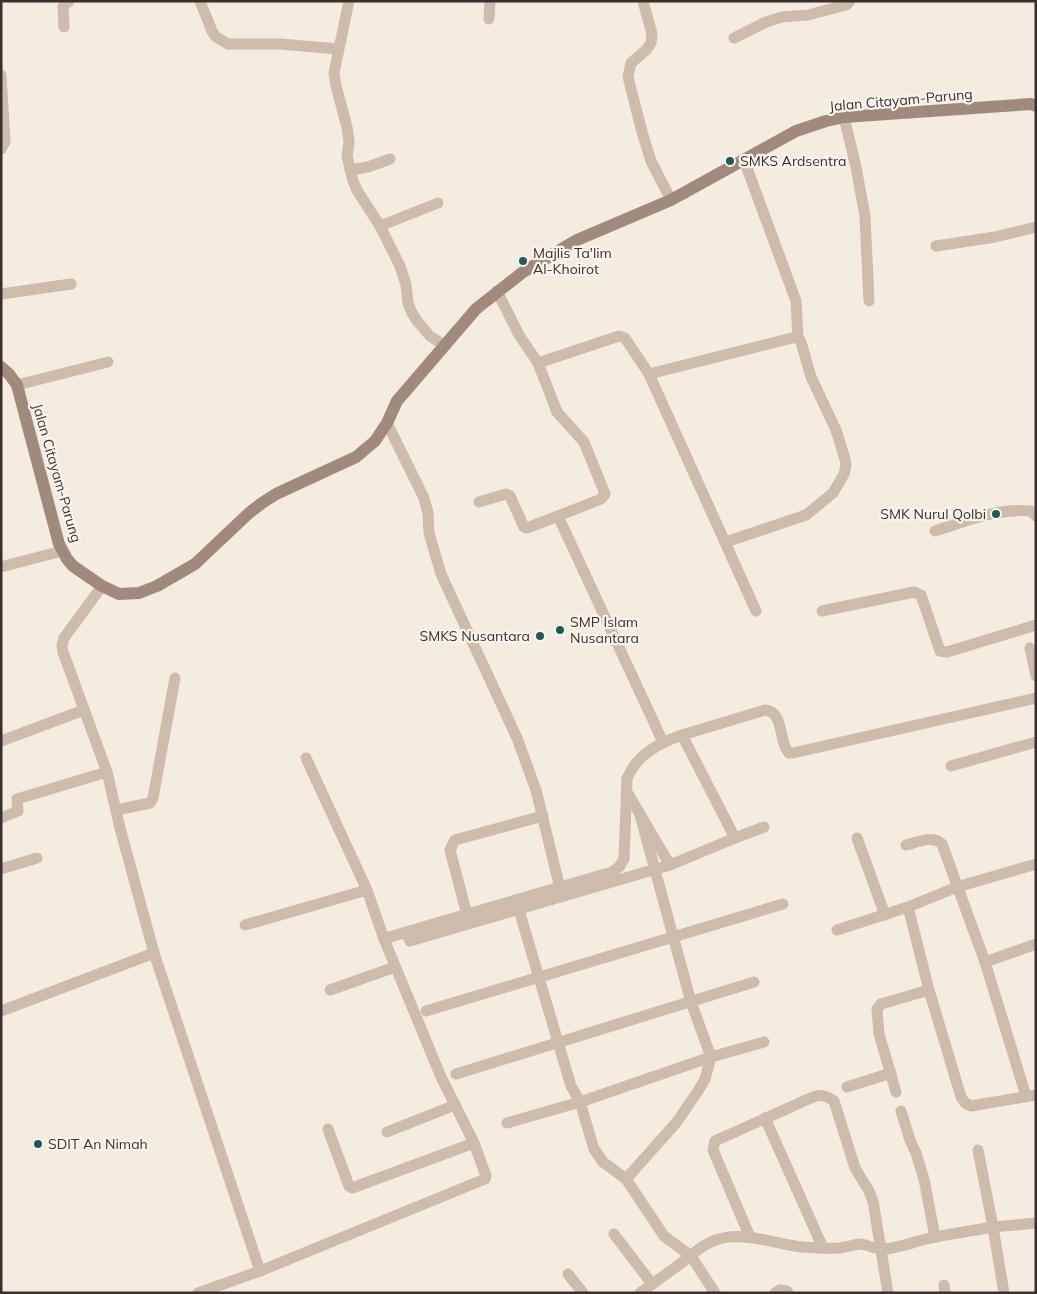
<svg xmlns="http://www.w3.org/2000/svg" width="1037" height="1294" font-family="Mulish,sans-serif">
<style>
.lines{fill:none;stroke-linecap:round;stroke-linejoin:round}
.street{stroke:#cdbbac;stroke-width:11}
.secondary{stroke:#a18a7d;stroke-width:12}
.poi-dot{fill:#1f5a5e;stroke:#fbf5ee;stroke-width:2}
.labels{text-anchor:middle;stroke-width:4.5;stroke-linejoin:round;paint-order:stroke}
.street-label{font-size:14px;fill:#3b302b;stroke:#fbf5ee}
.poi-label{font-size:14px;fill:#3b302b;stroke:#fbf5ee;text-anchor:start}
</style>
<rect width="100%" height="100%" fill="#f4ebe1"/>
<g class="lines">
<!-- street -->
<g class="street">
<polyline points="200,1 212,31 216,37 228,44 280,44 338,49"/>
<polyline points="349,1 334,73 336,86 347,127 349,142 347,156 353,181 358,192 380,226 400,266 406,285 408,303 412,313 417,321 430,336 445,346"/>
<polyline points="643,1 652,34 651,43 646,50 631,63 628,77 642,132 651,161 671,200"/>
<polyline points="489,19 490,1"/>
<polyline points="64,27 63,7 69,1"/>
<polyline points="734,38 766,22 782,17 808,15 846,5 850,1"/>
<polyline points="1,75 5,142 1,149"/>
<polyline points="844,117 856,167 865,216 869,301"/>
<polyline points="744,160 796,301 798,338"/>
<polyline points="350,170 368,167 390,159"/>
<polyline points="380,226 438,203"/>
<polyline points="936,246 995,237 1036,227"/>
<polyline points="497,291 519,335 538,363 557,412 584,442 605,494 601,499 558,516 663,742"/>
<polyline points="1,294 71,284"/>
<polyline points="538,363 619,336 625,338 649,374 756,611"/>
<polyline points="649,374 792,338 798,338 801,342 811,377 836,430 845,459 846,466 844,474 833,493 806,515 726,542"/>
<polyline points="17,385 108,362"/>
<polyline points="387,423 424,498 428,513 429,533 441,574 517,738 536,790 560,888"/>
<polyline points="479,502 506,494 510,496 524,527 527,528 558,516"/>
<path d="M935,531C967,521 998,508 1031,511L1036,516"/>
<polyline points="1,567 62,551"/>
<polyline points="102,586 64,638 62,645 63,652 107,772 120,828 154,953 260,1271 198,1293"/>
<polyline points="822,611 914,592 921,595 940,651 947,652 1036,625"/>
<polyline points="1030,648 1036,676"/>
<path d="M682,735L765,710C785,712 778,742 789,753H793L1036,698"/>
<polyline points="1,741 84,710"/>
<polyline points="951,766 1036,742"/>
<polyline points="627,792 670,865"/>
<polyline points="116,810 150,803 153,798 175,678"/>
<polyline points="1,818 18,811 17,799 107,772"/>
<polyline points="735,838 764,827"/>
<polyline points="857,838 885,915"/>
<path d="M906,845C918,842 933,835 942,844L985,962L1026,1096"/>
<polyline points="1,869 37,858"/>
<polyline points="908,907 929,990 961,1097 965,1103 971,1106 1036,1095"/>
<polyline points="519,910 571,1086 580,1102 594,1149 603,1162 626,1179 664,1236 691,1256 715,1293"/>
<polyline points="467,915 450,850 455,840 543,816"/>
<polyline points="245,925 367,890"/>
<polyline points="837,930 908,907 957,887 1036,864"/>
<path d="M384,939L406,932L612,872L619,867L624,859L627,779C636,755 659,743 682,735L735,838L670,865L410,941L406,932"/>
<polyline points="985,962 1036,944"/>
<polyline points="330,990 395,967"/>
<polyline points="1,1011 154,953"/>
<polyline points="426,1011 783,904"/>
<polyline points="456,1074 754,982"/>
<polyline points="847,1087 891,1073"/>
<polyline points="896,1092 879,1034 877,1009 881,1004 929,990"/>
<polyline points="901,1111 910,1140 916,1153 924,1179 935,1237"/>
<polyline points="765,1118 823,1248"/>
<polyline points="507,1123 580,1102 711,1057 691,1002 640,815"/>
<polyline points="328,1129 349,1186 352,1188 474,1143"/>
<polyline points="387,1132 455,1105"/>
<polyline points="626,1179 676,1123 698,1091 705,1079 711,1057 764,1042"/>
<polyline points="614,1234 652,1284"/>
<path d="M750,1237L713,1150L715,1141L813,1097C822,1094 827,1096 834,1101L855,1168L869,1191L873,1201L888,1293"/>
<polyline points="260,1271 485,1179 486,1176 474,1143 441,1077 415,1014 384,939 367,890 306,758"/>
<polyline points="568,1274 583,1293"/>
<polyline points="944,1285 945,1293"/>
<path d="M640,1293L691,1256C725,1222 762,1242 802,1247C815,1248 828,1249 840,1248C847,1247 853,1245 859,1244C867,1244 874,1249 881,1249C892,1250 914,1242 926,1239C948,1234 971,1231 993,1227L978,1150"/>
<polyline points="775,1293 780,1290 787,1291 788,1293"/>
<polyline points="1004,1293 993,1227 1036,1223"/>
</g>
<!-- secondary -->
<polyline class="secondary" points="1,367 9,374 17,385 59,544 67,559 73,566 102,586 119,594 139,593 157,586 195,564 249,513 262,503 276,494 356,457 375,441 387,423 397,401 476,309 523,272 577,240 671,200 796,131 826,121 844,117 1031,104 1036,106"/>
</g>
<!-- markers -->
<g class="poi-dot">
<circle cx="730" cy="161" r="5"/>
<circle cx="523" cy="261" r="5"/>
<circle cx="996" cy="514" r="5"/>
<circle cx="560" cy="630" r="5"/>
<circle cx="540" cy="636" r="5"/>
<circle cx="38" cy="1144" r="5"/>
</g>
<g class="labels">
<!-- street labels -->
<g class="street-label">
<text transform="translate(901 100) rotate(-5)" y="5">Jalan Citayam-Parung</text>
<text transform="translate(57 473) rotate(74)" y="5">Jalan Citayam-Parung</text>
</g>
<!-- poi labels -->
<g class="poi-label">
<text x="740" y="166">SMKS Ardsentra</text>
<text x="533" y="258">Majlis Ta'lim<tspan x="533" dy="16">Al-Khoirot</tspan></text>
<text x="986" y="519" text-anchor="end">SMK Nurul Qolbi</text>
<text x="570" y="627">SMP Islam<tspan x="570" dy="16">Nusantara</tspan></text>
<text x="530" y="641" text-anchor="end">SMKS Nusantara</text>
<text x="48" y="1149">SDIT An Nimah</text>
</g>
</g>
<!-- border -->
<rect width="1037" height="1294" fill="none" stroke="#3b302b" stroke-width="5"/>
</svg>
